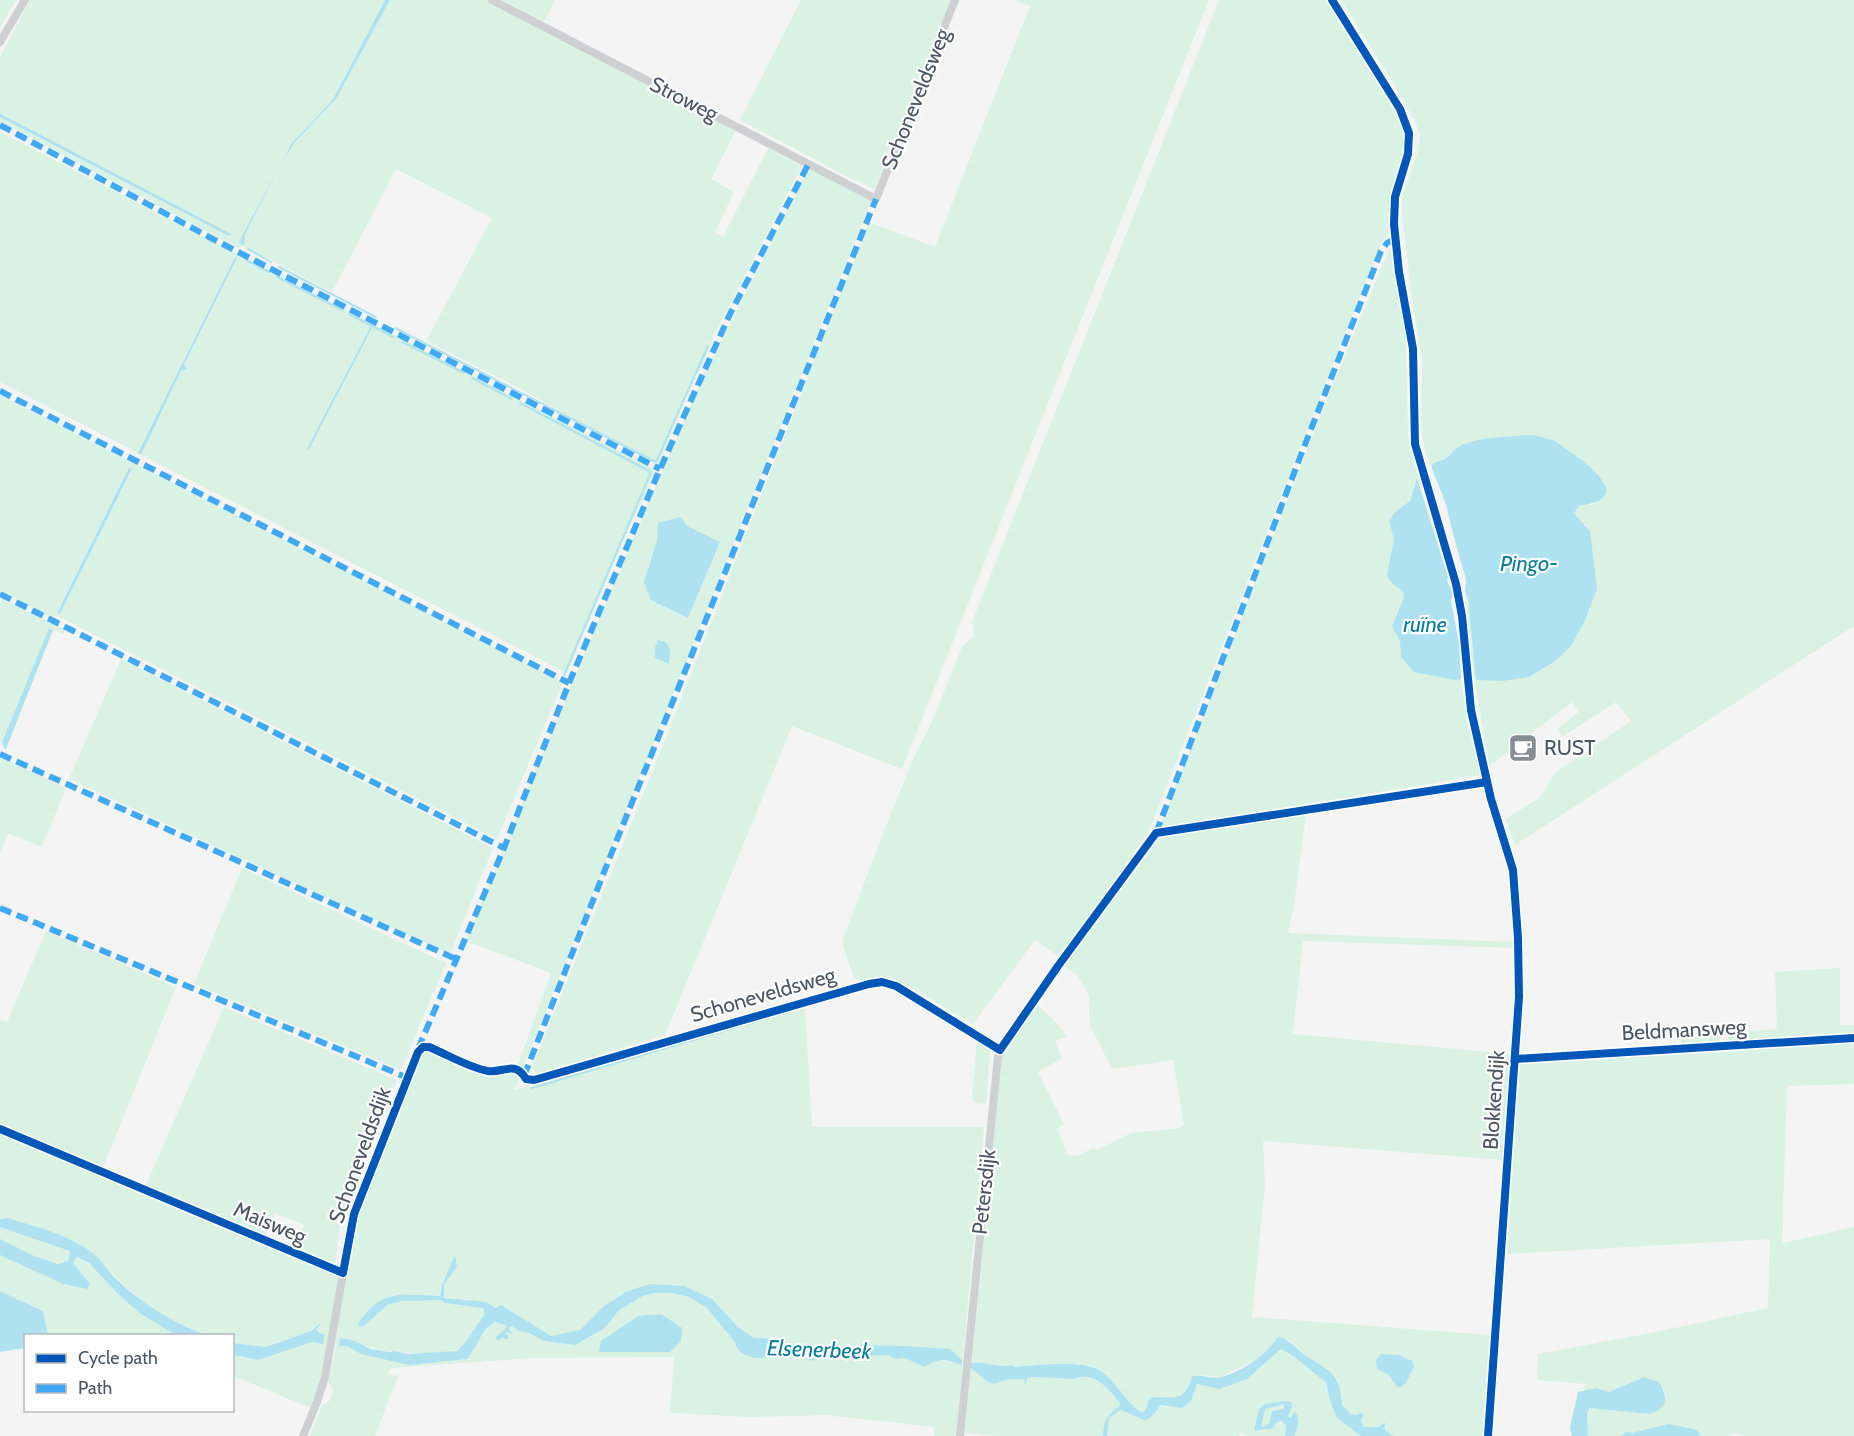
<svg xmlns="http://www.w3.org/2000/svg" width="1854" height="1436" font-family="Cabin,sans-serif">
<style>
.green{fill:#d9f2e3;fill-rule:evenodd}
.water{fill:#aee2f0;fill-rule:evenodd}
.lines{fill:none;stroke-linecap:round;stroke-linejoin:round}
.stream{stroke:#aee2f0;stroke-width:2}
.street{stroke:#ced0d2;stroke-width:8}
.quiet{stroke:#3fa9f5;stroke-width:6;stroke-dasharray:12 6;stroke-linecap:butt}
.cycleway-casing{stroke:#fff;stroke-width:11}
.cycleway{stroke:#0057b8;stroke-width:8}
.labels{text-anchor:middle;stroke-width:4.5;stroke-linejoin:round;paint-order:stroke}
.street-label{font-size:21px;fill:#4a5661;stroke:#fff}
.poi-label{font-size:21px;fill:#4a5661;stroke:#fff;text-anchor:start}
.water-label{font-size:22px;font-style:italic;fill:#0c7c9b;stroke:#fff}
</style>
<rect width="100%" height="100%" fill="#f4f4f4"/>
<!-- green -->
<g class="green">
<polygon points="0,0 16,0 0,27"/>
<polygon points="30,0 385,0 338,90 331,102 292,143 242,236 244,245 245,235 281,163 295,142 336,99 390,0 486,0 736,130 711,179 734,192 715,232 723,237 768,148 802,166 715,333 703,364 688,389 660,463 654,464 523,390 426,341 492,218 396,169 332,292 244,246 238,248 0,121 0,117 229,236 231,235 0,113 0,57"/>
<polygon points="502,0 555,0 544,22"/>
<polygon points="801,0 951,0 875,189 848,177 740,120"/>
<polygon points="1015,0 1209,0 902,769 792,726 665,1035 537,1074 532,1067 653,770 869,222 935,247 1030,6"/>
<path d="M1219,0H1325L1392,106L1400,122L1404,137V150L1391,191L1388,235L1381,243L1365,283L1153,821L1148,832L1113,884L1061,958L1035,940L973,1024C947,1010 922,992 895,980C880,974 865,984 854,978L843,946V939L885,828L914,757L932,722L962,647L974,637L972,621L976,612Z"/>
<polygon points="1341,0 1854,0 1854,626 1515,845 1506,819 1539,798 1556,772 1631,721 1616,702 1562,737 1558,728 1579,712 1572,702 1489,766 1473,670 1465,590 1588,526 1577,518 1574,513 1579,506 1592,505 1606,491 1604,482 1596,472 1558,443 1508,437 1476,441 1462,445 1453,451 1449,456 1431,465 1426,455 1421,430 1422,358 1412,299 1402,214 1402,198 1419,148 1420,135 1415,121 1388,74"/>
<polygon points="0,132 654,469 655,475 631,523 567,673 141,455 181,371 186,367 184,365 237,259 235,257 138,453 0,382"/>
<path d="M814,168L871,201L514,1090L805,1006L812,1127H984L956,1436H934V1427L826,1415L749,1417L670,1413L674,1357L533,1358L391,1368L388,1374L398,1376L375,1436H310L322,1405L330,1400L333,1391L328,1380L333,1363L353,1220L423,1046L487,1072L516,1070L551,973L466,941L546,744L700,383L804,178L808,171ZM687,526L720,542L688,618L648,567L657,540ZM455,1256L457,1266L444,1285V1298L458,1300L465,1299L496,1308L505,1306L523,1320L551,1336L580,1330L604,1306L650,1284L683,1286L712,1299L738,1327L754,1338L783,1339L790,1346L801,1348L859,1345L904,1346L962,1361V1365C944,1360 941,1356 924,1367L905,1358L895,1359L888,1355L855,1357L849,1359L831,1356L810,1361L804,1357L755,1358L738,1350L734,1341L707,1308L689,1297L671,1293H654L643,1296L619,1310L605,1328L544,1341C533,1335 523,1331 512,1326L509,1328L511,1333L509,1332L495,1338L506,1328L505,1325L495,1322L486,1328L468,1359L409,1365L361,1354L347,1346L355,1341C387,1357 422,1353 457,1352C470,1339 474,1328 485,1314L483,1308L445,1303L441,1300L402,1301L387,1305L363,1327L357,1325C380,1289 402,1293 440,1296L442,1285ZM661,1314L601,1341L638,1316Z"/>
<polygon points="1389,249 1391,250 1406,340 1408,436 1415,466 1424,486 1415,483 1410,501 1395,512 1401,589 1404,592 1404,598 1392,626 1400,641 1401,657 1456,680 1461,679 1468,729 1474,739 1481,775 1159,829 1323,409"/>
<path d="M0,395L563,682L497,839L57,616L47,615L0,590ZM130,468L132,470L60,614L57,612Z"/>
<polygon points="0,598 66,630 63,634 49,628 0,746"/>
<polygon points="121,659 493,848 450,954 69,779"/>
<polygon points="0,757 66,788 42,847 10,834 8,834 0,854 0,764 3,762 0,760"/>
<path d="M1306,814L1294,905L1288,933L1515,942V948L1303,941L1293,1034L1510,1054L1503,1160L1263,1141L1265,1184L1252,1317L1490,1335L1482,1436H1393L1385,1430L1384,1424L1378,1427H1362L1361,1412L1357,1415L1351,1414L1342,1405C1342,1369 1325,1370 1302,1352C1297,1348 1292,1343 1288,1339L1270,1348L1248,1367L1252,1362L1219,1377L1203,1375L1189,1383L1185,1393L1177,1398L1157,1396L1149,1403L1145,1411L1140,1412C1125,1402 1117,1382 1101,1372C1082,1358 1036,1366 1013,1367L1012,1365C998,1369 986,1360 972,1363L1002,1059L1006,1047L1035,1003L1052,1018L1067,1036L1055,1041L1062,1058L1038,1072L1064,1124L1057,1129L1068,1155L1077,1156L1093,1148L1097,1150L1131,1133L1179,1128L1184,1125L1173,1060L1112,1069L1090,1025L1089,996L1078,976L1064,966L1156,837ZM1399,1355L1414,1367L1406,1383L1397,1387L1388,1374Z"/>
<polygon points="242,868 446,963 401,1070 194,984"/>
<polygon points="46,931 176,987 103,1167 0,1123 0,1020 7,1022"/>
<polygon points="1840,968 1840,1025 1854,1025 1854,1033 1728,1041 1728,1033 1777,1029 1775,972"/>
<polygon points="224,1007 397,1080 342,1214 335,1263 294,1247 304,1225 275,1213 265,1236 146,1185"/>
<polygon points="1721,1034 1718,1042 1681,1046 1681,1038"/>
<polygon points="977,1042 990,1051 986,1104 976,1103 972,1099"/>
<polygon points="1854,1042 1854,1084 1787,1086 1782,1242 1783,1243 1854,1227 1854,1436 1745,1436 1736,1433 1729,1436 1701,1436 1697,1430 1669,1424 1619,1436 1588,1436 1587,1413 1590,1408 1650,1414 1665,1401 1666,1393 1659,1382 1644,1377 1609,1392 1596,1388 1584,1391 1585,1384 1537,1380 1538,1354 1656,1332 1768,1308 1770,1239 1507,1254 1520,1064 1741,1051"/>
<polygon points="0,1132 333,1272 338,1279 325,1362 311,1408 233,1376 233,1355 258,1360 312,1342 323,1344 325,1335 318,1332 320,1324 311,1331 266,1347 233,1343 232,1336 205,1335 179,1325 148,1306 112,1274 95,1255 80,1245 26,1224 8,1218 0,1219"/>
<polygon points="0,1227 70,1250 68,1261 58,1264 34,1256 0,1239"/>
<path d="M0,1255L63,1284H90L73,1263L77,1257C95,1266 104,1281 119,1295C136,1311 156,1323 176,1335H48L43,1311L0,1291Z"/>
<path d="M1281,1349C1298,1357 1311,1372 1326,1382L1330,1401L1337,1418L1361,1436H1294L1298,1429L1288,1416L1289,1410L1284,1401L1265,1404L1254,1430L1275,1424L1281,1420L1286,1426L1285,1436H1246L1242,1433L1238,1436H1107L1109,1418L1121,1410L1127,1411L1137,1418L1155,1413L1160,1405L1167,1407L1191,1401L1196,1384L1219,1389L1263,1366Z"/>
<path d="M971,1368L986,1381L994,1384L1004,1380L1024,1379L1025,1383L1028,1378L1038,1377L1074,1379C1094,1370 1111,1390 1121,1406C1108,1412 1103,1422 1103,1436H998L965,1433Z"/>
<polygon points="1284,1404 1284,1409 1272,1411 1270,1424 1260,1427 1265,1409"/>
</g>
<!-- water -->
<g class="water">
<polygon points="385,0 390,0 336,99 295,142 281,163 245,235 244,246 240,243 242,236 292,143 331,102 338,90"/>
<polygon points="0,113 1,114 231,234 229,236 0,117"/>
<polygon points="235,257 237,258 184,365 187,368 181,371 141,455 138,453"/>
<path d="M1533,435C1539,437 1546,438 1552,440C1560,443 1568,451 1576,456C1599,473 1629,499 1579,506L1574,513L1590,531L1597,589L1585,620L1571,646L1555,661L1529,677L1502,681L1476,680L1468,597C1462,591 1468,584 1465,576C1459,555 1453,535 1448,513C1445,497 1436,481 1431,465C1436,461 1442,461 1448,457C1449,456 1453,451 1454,450C1472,436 1511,437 1533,435Z"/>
<polygon points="129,468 132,469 60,614 57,613"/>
<path d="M1417,478L1448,577L1447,582C1452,587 1453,594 1451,601L1459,644L1461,679L1456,680L1414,672L1401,657L1400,641L1392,626L1404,598V593L1389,580L1387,575L1394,539L1389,521L1395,512L1410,501Z"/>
<polygon points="681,517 687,526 720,542 688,618 651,600 644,582 657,540 658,523"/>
<polygon points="49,628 53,630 6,749 4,748 2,742"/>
<polygon points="658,640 666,642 670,651 669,664 655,658 655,647"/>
<path d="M8,1218C36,1227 70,1235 94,1254C101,1260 106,1268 112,1275C139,1302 170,1321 205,1335H176L141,1314L118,1294L89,1263L77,1257L73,1263L90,1284L87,1289L63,1284L0,1255V1239L34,1256L58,1264L68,1261L70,1251L0,1227V1219Z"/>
<path d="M455,1255L457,1266L444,1285V1298L486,1302L496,1308L501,1305L551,1336L580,1330L604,1306L626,1292L650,1284L684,1286L712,1299L738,1327L754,1338L783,1339L790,1346L801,1348L859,1345L904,1346L950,1349L962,1360V1365C944,1359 941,1357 924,1367L905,1358L895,1359L888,1355L855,1357L849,1359L831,1356L810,1361L804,1357L755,1358L743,1354L738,1350L734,1341L707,1308L689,1297L671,1293H654L643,1296L619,1310L605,1328L575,1345L544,1341L529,1333L519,1331L512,1326L509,1328L512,1334L509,1332L504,1334L508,1335V1339H505L502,1337L499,1341L495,1338L506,1328L505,1325L495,1322L486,1328L468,1359L409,1365L361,1354L347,1346H339L340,1338L355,1341L371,1349L390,1352L395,1351L407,1354L457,1351C470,1339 474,1328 485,1314L483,1308L445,1303L441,1300L402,1301L387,1305L363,1327L357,1325C381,1288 401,1294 440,1296L442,1285Z"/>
<polygon points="0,1291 43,1311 48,1335 26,1336 25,1348 0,1352"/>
<polygon points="661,1314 682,1328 681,1341 670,1352 599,1352 601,1341 638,1316"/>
<polygon points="322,1322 317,1329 318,1332 325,1335 323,1344 312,1342 258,1360 233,1355 233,1343 266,1347 311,1331"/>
<path d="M1278,1337C1289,1339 1293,1345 1301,1352C1325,1370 1341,1369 1342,1405L1351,1414L1357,1415L1361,1412L1363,1415L1361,1421L1363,1427H1378L1385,1423V1430L1393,1436H1361L1337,1418L1330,1401L1326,1382C1311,1372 1298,1357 1281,1349L1247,1379L1219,1389L1197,1384L1191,1401L1182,1408L1160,1405L1155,1413L1146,1421L1121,1410L1109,1418L1107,1436H1103C1103,1422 1108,1413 1121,1405C1110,1390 1094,1370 1074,1379L1038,1377L1028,1378L1025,1385L1024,1379L1004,1380L994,1384L986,1381L970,1367L971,1363C985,1360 998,1369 1012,1365L1014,1367C1037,1366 1082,1358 1102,1372C1117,1382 1125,1402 1141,1412L1145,1411L1150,1398C1160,1395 1175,1401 1183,1394C1188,1390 1190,1381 1193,1376C1202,1375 1212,1379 1221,1377C1244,1371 1265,1356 1278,1337Z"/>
<polygon points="1381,1354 1399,1355 1406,1359 1412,1360 1414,1367 1406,1383 1401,1387 1397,1387 1388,1374 1377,1369 1376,1360"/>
<path d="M1644,1377L1659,1382C1668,1397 1669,1407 1650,1414L1590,1408L1587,1413L1588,1436H1572L1570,1427L1578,1392L1596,1388L1609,1392Z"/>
<path d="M1284,1401L1291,1402L1292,1407L1288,1416L1291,1418L1295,1411C1300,1420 1299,1427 1294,1436H1285L1286,1426L1281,1420L1275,1424L1273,1428L1254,1431L1259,1409L1265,1404ZM1284,1404V1409L1272,1411L1269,1424L1261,1427L1265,1409Z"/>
<polygon points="1669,1424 1697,1430 1701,1436 1619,1436"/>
</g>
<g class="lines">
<!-- stream -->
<g class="stream">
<polyline points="248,249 271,262"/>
<polyline points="246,260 269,272"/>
<polyline points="279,267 376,317"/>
<polyline points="277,277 342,310"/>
<polyline points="372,326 393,337"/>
<polyline points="395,328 656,462 708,346"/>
<polyline points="402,342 464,373"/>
<polyline points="472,378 512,399"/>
<polyline points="520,403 651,472 564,675"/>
<polyline points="308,449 372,326 349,314"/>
<polyline points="532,1088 791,1011"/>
<polyline points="1624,1436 1626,1433 1632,1434"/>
</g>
<!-- street -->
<g class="street">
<polyline points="492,0 876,199 955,0"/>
<polyline points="0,42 25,0"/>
<polyline points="1485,770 1493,805 1513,870 1519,981 1488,1436"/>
<polyline points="1515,1059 1854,1038"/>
<polyline points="183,1206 343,1273 325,1377 317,1402 303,1436"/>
<polyline points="960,1436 998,1057 1004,1043 1058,966"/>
</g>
<!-- quiet -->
<g class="quiet">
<polyline points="0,125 211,238 660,469"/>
<polyline points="0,391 569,683"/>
<polyline points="0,594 504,848"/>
<polyline points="0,754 456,959"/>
<polyline points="1156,833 1304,447 1381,251 1387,243 1395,239"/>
<polyline points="0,908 408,1078"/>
<polyline points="418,1049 504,848 569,683 660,469 730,314 809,163"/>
<polyline points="524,1076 610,857 876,199"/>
</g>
<!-- cycleway casing -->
<g class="cycleway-casing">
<g id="cycleway">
<polyline points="1332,0 1400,109 1409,133 1408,154 1395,197 1394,224 1399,272 1413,349 1415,444 1456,584 1462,616 1471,710 1491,799 1513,870 1518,938 1519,997 1488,1436"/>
<polyline points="1515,1059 1854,1038"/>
<path d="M0,1129L343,1273L354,1214L418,1052L423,1047H429C446,1054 470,1068 488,1071C504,1073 515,1060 526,1079L534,1080L869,984L882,982L896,986L1000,1050L1058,966L1156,833L1487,782"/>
</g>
</g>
<!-- cycleway -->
<use href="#cycleway" class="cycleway"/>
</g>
<!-- icons -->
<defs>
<g id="cafe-square" transform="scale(1.5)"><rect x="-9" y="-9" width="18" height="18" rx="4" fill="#868d94" stroke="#fff"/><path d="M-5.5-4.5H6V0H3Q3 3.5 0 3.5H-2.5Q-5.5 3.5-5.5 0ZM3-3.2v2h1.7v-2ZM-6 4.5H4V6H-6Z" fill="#fff"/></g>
</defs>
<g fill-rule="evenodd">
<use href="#cafe-square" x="1523" y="748"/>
</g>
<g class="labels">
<!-- street labels -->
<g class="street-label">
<text transform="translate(684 99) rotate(27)" y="7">Stroweg</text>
<text transform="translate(916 99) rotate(-68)" y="7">Schoneveldsweg</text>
<text transform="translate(763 995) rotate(-16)" y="7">Schoneveldsweg</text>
<text transform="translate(1684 1030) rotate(-3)" y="7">Beldmansweg</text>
<text transform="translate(1494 1100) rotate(-86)" y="7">Blokkendijk</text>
<text transform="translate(360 1155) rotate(-70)" y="7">Schoneveldsdijk</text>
<text transform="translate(984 1192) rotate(-84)" y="7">Petersdijk</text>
<text transform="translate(270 1223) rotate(23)" y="7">Maisweg</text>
</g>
<!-- poi labels -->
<g class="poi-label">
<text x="1544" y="755">RUST</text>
</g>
<!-- water labels -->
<g class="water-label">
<text x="1529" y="571">Pingo-</text>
<text x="1425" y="632">ruïne</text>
<text transform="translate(819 1349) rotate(2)" y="8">Elsenerbeek</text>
</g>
</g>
<!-- legend -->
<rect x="24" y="1334" width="210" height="78" fill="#ffffff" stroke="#b7bbc0" stroke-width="1.5"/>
<rect x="36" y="1354" width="30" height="9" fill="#0057b8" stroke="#b7bbc0" stroke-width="1.5"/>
<text x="78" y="1364" font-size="18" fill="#4a5661">Cycle path</text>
<rect x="36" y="1384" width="30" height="9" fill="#3fa9f5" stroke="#b7bbc0" stroke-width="1.5"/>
<text x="78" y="1394" font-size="18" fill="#4a5661">Path</text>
</svg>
